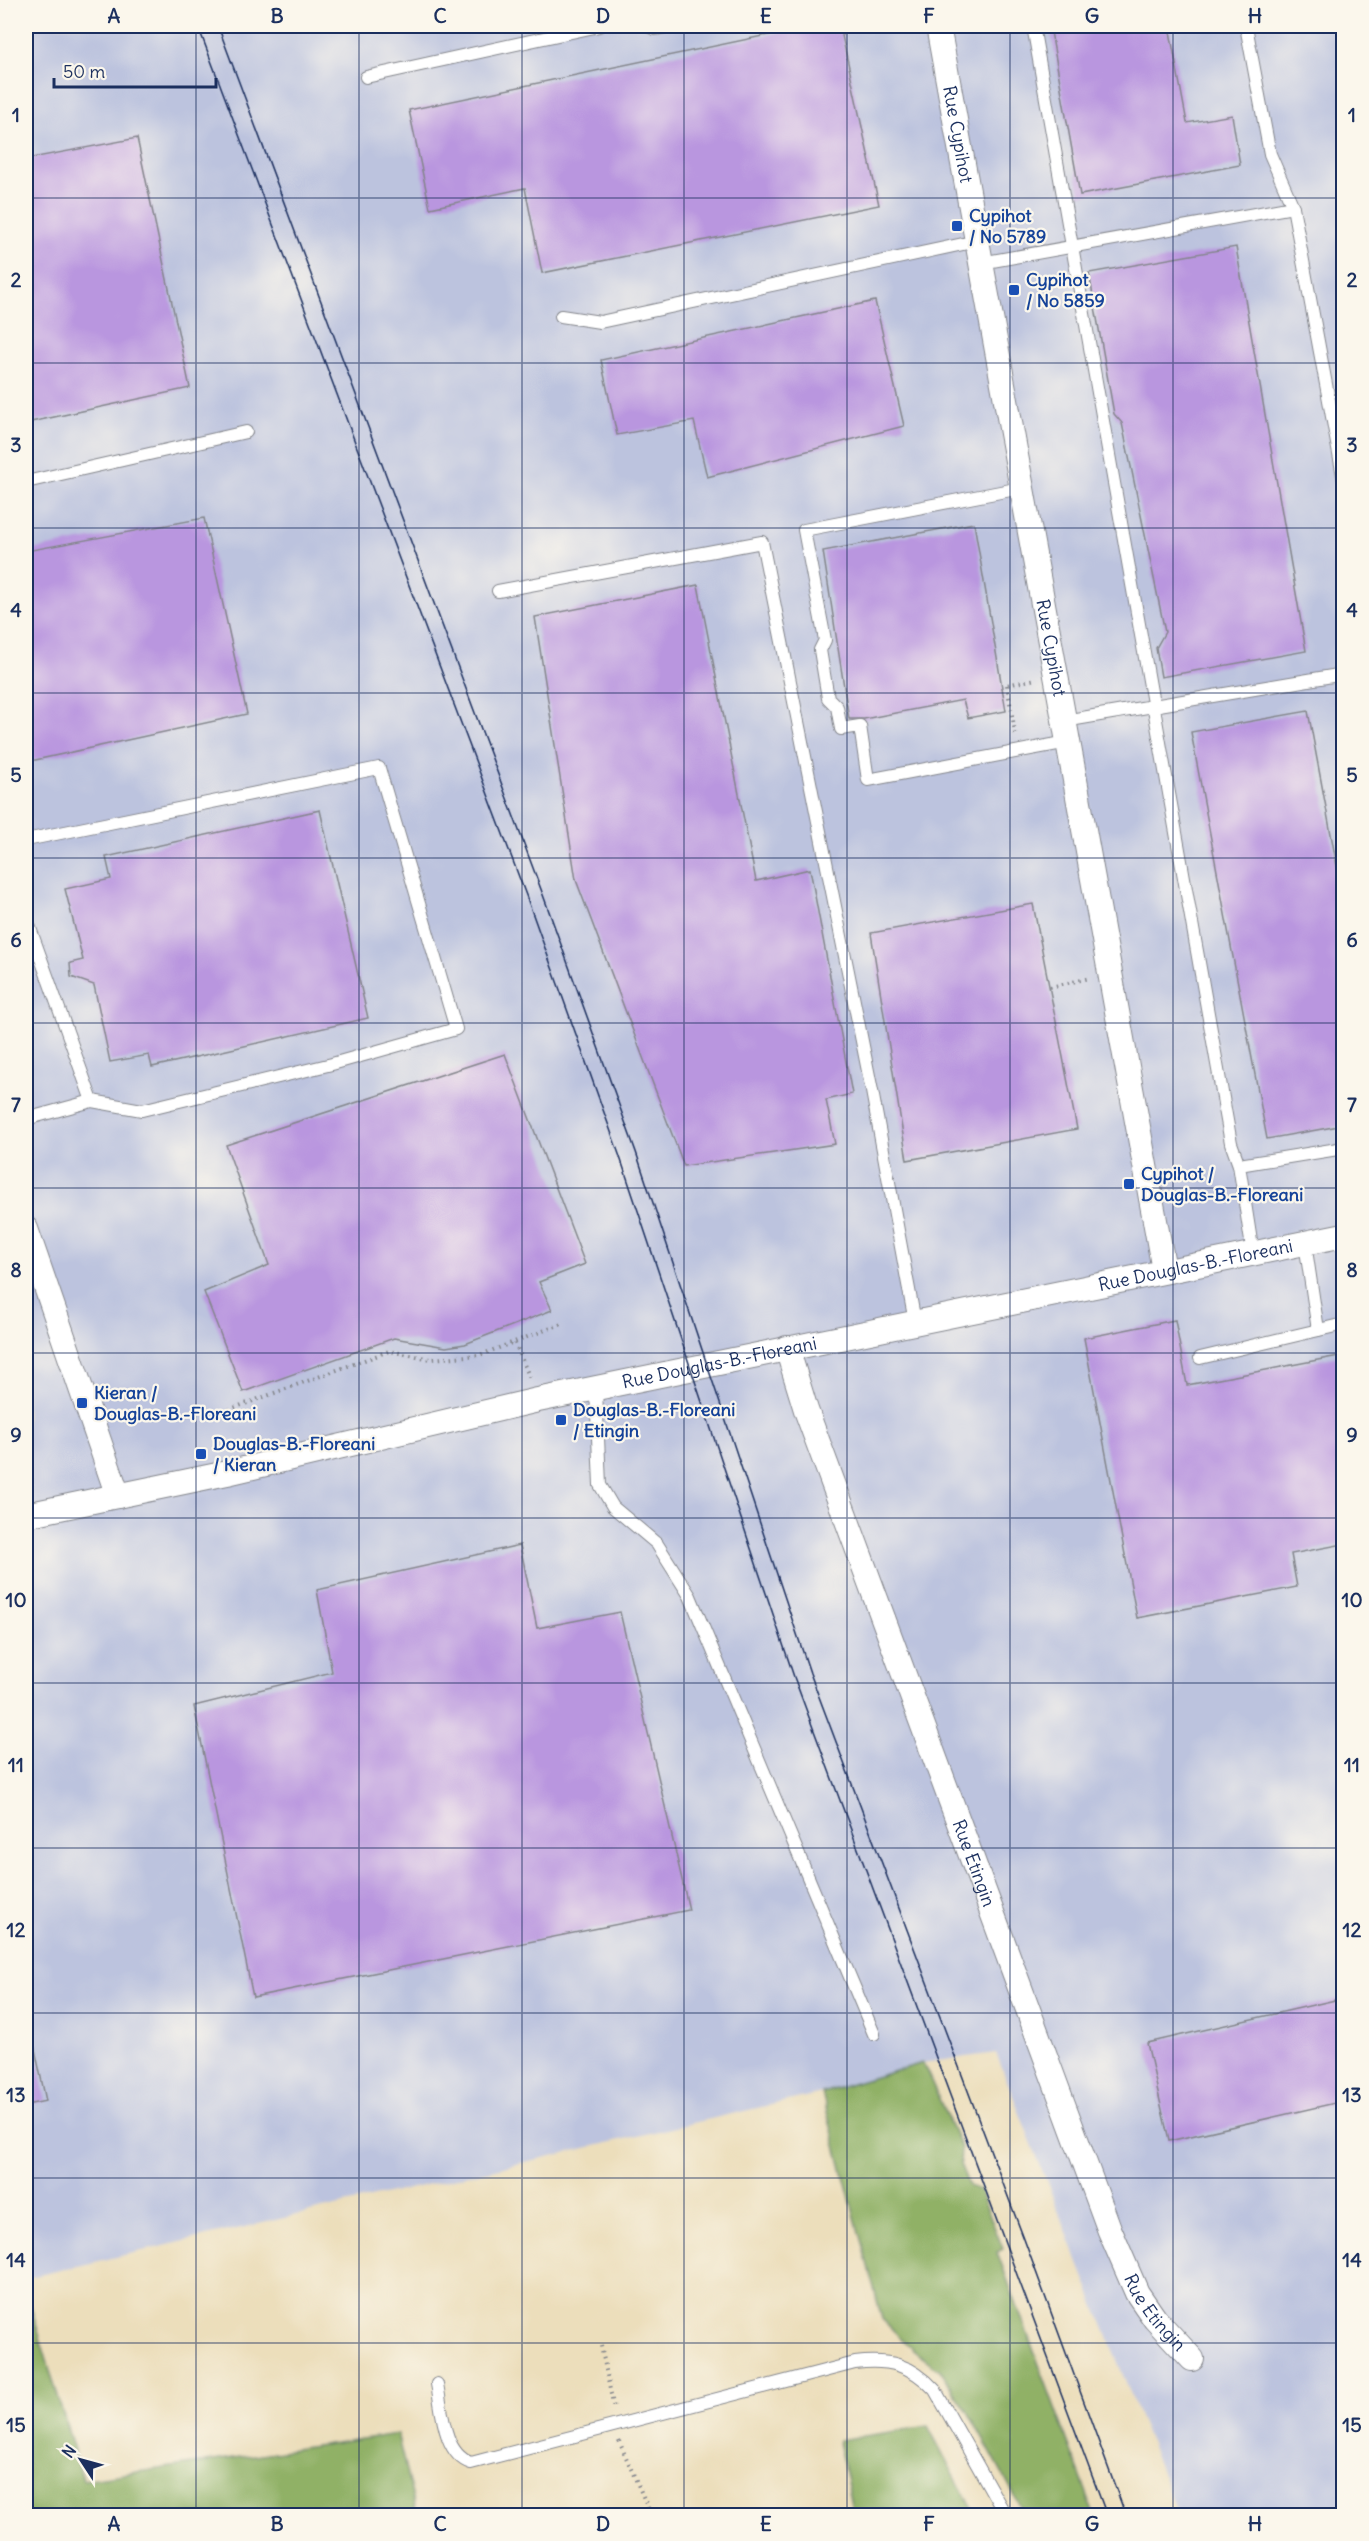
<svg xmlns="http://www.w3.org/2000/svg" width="1369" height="2541" font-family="Delius,sans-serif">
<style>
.industrial{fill:#bcc3de}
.forest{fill:#90b166;stroke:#567062;stroke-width:1.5}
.building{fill:#b996df}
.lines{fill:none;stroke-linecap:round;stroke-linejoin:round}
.service-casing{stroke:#84868c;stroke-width:14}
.minor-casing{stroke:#84868c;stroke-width:26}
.path{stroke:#84868c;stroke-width:4;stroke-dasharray:1.5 4.5;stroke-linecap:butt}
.service{stroke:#fff;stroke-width:12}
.minor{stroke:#fff;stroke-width:24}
.tram{stroke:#1b2f5e;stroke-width:1.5}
.grid{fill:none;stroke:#1b2f5e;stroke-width:1.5;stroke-opacity:0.55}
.transit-dot{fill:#1a4fb4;stroke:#fbf7ec;stroke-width:2}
.labels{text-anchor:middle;stroke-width:4.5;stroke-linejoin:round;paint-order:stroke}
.street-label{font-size:18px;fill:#1b2f5e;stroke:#fbf7ec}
.transit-label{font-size:18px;font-weight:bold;fill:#164399;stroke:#fbf7ec;text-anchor:start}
.neatline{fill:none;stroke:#1b2f5e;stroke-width:2}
.grid-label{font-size:20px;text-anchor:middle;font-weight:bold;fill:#1b2f5e}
</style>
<rect width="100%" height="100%" fill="#fbf7ec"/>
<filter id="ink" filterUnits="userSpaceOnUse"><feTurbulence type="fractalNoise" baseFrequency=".0167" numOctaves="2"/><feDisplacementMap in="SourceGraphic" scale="12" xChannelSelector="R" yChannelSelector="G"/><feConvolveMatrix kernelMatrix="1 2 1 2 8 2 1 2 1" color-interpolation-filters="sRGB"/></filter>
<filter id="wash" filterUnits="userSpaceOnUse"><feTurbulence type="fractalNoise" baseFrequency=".008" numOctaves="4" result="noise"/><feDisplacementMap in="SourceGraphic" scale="24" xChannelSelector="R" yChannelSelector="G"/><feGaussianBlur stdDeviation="1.35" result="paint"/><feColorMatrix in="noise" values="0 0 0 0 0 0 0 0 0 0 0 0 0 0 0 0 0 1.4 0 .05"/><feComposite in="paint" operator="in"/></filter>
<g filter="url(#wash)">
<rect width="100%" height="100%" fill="#ecdebb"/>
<!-- industrial -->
<polygon class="industrial" points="26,26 1343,26 1343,2515 1178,2515 996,2053 922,2063 822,2093 26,2278"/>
<!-- forest -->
<g class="forest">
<polygon points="923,2063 961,2148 960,2164 969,2186 980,2191 1003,2249 997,2252 1095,2515 1025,2515 967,2410 940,2370 914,2351 882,2319 822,2093"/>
<polygon points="26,2291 83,2480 397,2434 417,2515 26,2515"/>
<polygon points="928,2426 975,2515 854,2515 838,2440"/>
</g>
<g id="blocks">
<!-- building -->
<g class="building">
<polygon points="811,26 840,26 879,205 542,273 525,188 430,208 409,110"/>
<polygon points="1050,26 1169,26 1187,123 1232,115 1240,165 1080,195"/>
<polygon points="137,138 190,388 26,423 26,159"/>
<polygon points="1236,247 1306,651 1161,677 1156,648 1165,632 1122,423 1114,414 1089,273"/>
<polygon points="875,301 904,426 707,477 694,421 617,435 601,360"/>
<polygon points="204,518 247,714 26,762 26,551"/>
<polygon points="974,523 1006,711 968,718 963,700 864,719 849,719 823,551"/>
<polygon points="698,585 756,881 810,869 852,1094 826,1100 835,1144 684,1166 576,880 535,617"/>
<polygon points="1308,711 1344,904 1344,1125 1267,1139 1191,732"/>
<polygon points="320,810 368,1018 152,1067 149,1055 110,1062 94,985 71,977 70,963 83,960 65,889 111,879 106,857"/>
<polygon points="1033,904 1077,1129 907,1160 871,933"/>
<polygon points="505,1054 585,1264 539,1282 552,1310 465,1344 446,1347 394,1338 243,1392 204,1292 269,1265 226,1145"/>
<polygon points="1175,1320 1187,1385 1344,1355 1344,1544 1291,1554 1297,1587 1137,1618 1084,1338"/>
<polygon points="520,1545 537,1628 620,1612 689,1910 253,1997 194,1706 332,1672 317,1590"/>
<polygon points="1344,1998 1344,2101 1169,2141 1147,2043"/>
<polygon points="33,2040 46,2101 26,2105 26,2041"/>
</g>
</g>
</g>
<g filter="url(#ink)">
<use href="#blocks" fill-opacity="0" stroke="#84868c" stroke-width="1.5"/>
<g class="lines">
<!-- service casing -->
<g class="service-casing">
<g id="service">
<polyline points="648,26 655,29 671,26"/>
<polyline points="1033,26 1231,1143 1239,1165"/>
<polyline points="1246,26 1270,154 1293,207 1344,481"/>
<polyline points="366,77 599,26"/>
<polyline points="981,263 1293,207"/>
<polyline points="561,316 600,322 977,241"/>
<polyline points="26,482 246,432"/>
<polyline points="1021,488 804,530 825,640 820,650 828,698 837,707 841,729 860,726 868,780 1068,742"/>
<polyline points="498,591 762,542 872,1091 915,1322"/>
<polyline points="1064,721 1344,674"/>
<polyline points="26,840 379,768 456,1029 332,1064 142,1110 92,1101 26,1119"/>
<polyline points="26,917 92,1101"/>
<polyline points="1305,1243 1318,1330"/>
<polyline points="1253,1254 1239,1165 1344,1148"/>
<polyline points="1200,1358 1344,1324"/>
<polyline points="596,1389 600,1485 613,1507 657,1544 690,1596 874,2034"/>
<path d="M437,2384C442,2409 443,2454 471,2463L855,2363C889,2359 911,2364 935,2390L1006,2516"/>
</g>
</g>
<!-- minor casing -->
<g class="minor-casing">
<g id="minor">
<path id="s1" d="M938,26L1164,1270"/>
<polyline points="26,1229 118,1496"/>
<path id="s2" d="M787,1348L806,1410L1110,2231L1137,2293L1155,2319L1192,2359"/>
<path id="s3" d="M26,1515L227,1473L538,1400L1344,1235"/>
</g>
</g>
<!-- path -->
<g class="path">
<polyline points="1007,685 1016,738"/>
<polyline points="1002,686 1036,679"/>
<polyline points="1050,987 1090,978"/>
<polyline points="515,1343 531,1381"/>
<polyline points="212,1416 389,1351 431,1359 480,1355 564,1323"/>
<polyline points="601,2346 614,2409"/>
<polyline points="619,2441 648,2508 649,2516"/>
</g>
<!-- service -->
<use href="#service" class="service"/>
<!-- minor -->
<use href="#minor" class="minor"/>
<!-- tram -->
<g class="tram">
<polyline points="198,26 527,898 620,1157 794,1677 1107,2516"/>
<polyline points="218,26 542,892 636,1152 810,1673 1024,2239 1126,2516"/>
</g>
</g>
</g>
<!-- grid -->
<path class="grid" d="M196,26V2516M359,26V2516M522,26V2516M684,26V2516M847,26V2516M1010,26V2516M1173,26V2516M26,198H1344M26,363H1344M26,528H1344M26,693H1344M26,858H1344M26,1023H1344M26,1188H1344M26,1353H1344M26,1518H1344M26,1683H1344M26,1848H1344M26,2013H1344M26,2178H1344M26,2343H1344"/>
<!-- markers -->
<g class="transit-dot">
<rect x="951" y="220" width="12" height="12" rx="3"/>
<rect x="1008" y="284" width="12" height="12" rx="3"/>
<rect x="1123" y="1178" width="12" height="12" rx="3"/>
<rect x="76" y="1397" width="12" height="12" rx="3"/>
<rect x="555" y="1414" width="12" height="12" rx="3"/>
<rect x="195" y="1448" width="12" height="12" rx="3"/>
</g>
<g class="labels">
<!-- street labels -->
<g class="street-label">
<text dy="6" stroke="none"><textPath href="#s1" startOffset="110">Rue Cypihot</textPath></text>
<text dy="6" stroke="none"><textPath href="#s1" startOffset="632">Rue Cypihot</textPath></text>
<text dy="6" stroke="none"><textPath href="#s3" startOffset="1196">Rue Douglas-B.-Floreani</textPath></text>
<text dy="6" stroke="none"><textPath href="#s3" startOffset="710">Rue Douglas-B.-Floreani</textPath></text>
<text dy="6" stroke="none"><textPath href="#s2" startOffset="548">Rue Etingin</textPath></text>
<text dy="6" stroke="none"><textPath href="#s2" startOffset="1034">Rue Etingin</textPath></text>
</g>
<!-- transit labels -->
<g class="transit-label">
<text x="969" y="222">Cypihot<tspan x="969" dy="21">/ No 5789</tspan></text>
<text x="1026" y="286">Cypihot<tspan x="1026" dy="21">/ No 5859</tspan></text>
<text x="1141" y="1180">Cypihot /<tspan x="1141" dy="21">Douglas-B.-Floreani</tspan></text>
<text x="94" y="1399">Kieran /<tspan x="94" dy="21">Douglas-B.-Floreani</tspan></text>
<text x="573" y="1416">Douglas-B.-Floreani<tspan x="573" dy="21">/ Etingin</tspan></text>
<text x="213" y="1450">Douglas-B.-Floreani<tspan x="213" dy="21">/ Kieran</tspan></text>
</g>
</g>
<!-- margin -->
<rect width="1369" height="2541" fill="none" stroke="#fbf7ec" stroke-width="66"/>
<!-- north arrow -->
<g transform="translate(81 2460) rotate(306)" stroke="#fbf7ec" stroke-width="4.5" paint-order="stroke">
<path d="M0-4.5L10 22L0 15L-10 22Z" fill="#1b2f5e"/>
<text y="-9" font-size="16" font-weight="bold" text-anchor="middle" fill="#1b2f5e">N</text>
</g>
<!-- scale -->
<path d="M54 78v9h162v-9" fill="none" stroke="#1b2f5e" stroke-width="3"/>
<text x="63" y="78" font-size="18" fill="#1b2f5e" stroke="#fbf7ec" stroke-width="4.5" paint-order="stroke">50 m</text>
<rect x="33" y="33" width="1303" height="2475" class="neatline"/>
<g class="grid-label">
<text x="114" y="23">A</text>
<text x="277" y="23">B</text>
<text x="440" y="23">C</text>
<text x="603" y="23">D</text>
<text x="766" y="23">E</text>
<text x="929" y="23">F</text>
<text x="1092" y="23">G</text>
<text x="1255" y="23">H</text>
<text x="16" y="122">1</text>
<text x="1352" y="122">1</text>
<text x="16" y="287">2</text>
<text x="1352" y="287">2</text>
<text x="16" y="452">3</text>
<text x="1352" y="452">3</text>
<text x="16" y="617">4</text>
<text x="1352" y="617">4</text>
<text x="16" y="782">5</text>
<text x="1352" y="782">5</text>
<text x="16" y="947">6</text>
<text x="1352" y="947">6</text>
<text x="16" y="1112">7</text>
<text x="1352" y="1112">7</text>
<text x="16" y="1277">8</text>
<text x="1352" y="1277">8</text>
<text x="16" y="1442">9</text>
<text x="1352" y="1442">9</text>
<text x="16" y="1607">10</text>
<text x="1352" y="1607">10</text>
<text x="16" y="1772">11</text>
<text x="1352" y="1772">11</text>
<text x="16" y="1937">12</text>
<text x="1352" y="1937">12</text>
<text x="16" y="2102">13</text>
<text x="1352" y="2102">13</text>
<text x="16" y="2267">14</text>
<text x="1352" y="2267">14</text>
<text x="16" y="2432">15</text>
<text x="1352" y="2432">15</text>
<text x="114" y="2531">A</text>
<text x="277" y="2531">B</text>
<text x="440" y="2531">C</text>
<text x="603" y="2531">D</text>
<text x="766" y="2531">E</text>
<text x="929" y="2531">F</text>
<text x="1092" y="2531">G</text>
<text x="1255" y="2531">H</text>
</g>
</svg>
